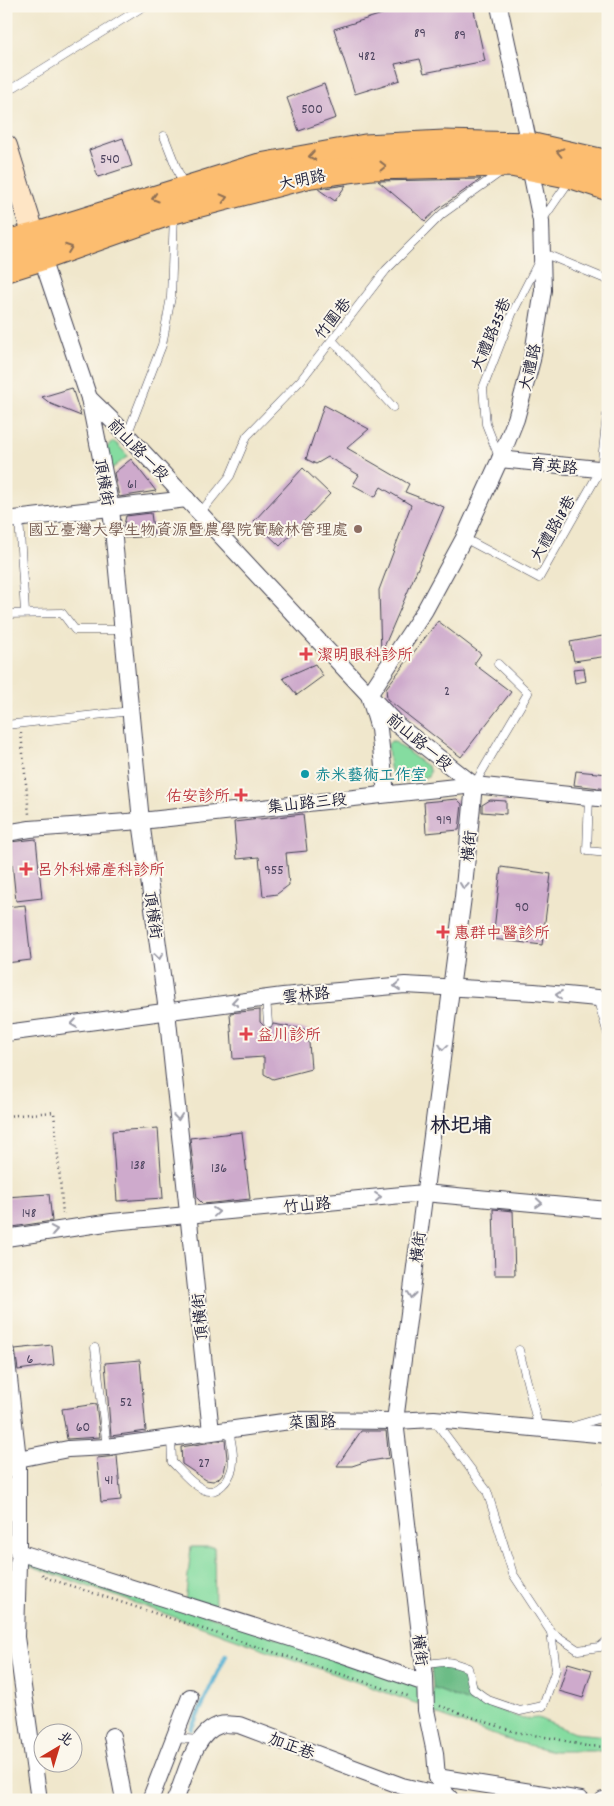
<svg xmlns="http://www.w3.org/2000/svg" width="614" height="1806" font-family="Dekko,'LXGW WenKai TC',sans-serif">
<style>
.green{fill:#85dca0;stroke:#547f6e}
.forest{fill:#6cbc86;stroke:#476f60}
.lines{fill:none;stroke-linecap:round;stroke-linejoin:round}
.stream{stroke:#53afd1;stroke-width:4.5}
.building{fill:#ceaacc}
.lane-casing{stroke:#414051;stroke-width:9}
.street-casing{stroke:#414051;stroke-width:18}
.secondary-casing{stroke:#414051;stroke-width:24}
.primary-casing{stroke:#414051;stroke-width:27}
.path{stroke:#414051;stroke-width:2.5;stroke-dasharray:1 4;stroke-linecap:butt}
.lane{stroke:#fff;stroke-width:8}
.street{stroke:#fff;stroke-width:16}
.secondary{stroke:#fee5c5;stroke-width:22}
.primary{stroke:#fcbd6f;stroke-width:25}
.oneway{stroke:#8f7055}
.oneway2{stroke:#9c9ca7}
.education-dot{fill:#8d6e63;stroke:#fbf7ec;stroke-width:2}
.health-dot{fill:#e0444e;stroke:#fbf7ec;stroke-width:2}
.culture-dot{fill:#0f9aa8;stroke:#fbf7ec;stroke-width:2}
.labels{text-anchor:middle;stroke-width:4;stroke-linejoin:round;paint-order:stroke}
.number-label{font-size:14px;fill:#4d445f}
.street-label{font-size:16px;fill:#22223b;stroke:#fbf7ec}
.education-label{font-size:16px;fill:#785e54;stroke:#fbf7ec;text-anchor:end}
.health-label{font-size:16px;fill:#be3a42;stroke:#fbf7ec;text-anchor:start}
.culture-label{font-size:16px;fill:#0d838f;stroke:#fbf7ec;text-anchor:start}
.district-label{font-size:21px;font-weight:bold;fill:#22223b;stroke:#fbf7ec}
</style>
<rect width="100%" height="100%" fill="#fbf7ec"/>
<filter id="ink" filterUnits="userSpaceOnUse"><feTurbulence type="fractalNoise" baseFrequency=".02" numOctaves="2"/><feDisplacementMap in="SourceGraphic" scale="10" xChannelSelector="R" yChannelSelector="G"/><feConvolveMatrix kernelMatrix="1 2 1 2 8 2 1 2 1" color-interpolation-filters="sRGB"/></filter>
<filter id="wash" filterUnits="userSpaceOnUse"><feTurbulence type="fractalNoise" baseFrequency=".0096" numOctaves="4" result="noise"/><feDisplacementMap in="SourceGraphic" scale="20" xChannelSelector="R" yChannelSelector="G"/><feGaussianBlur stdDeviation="1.12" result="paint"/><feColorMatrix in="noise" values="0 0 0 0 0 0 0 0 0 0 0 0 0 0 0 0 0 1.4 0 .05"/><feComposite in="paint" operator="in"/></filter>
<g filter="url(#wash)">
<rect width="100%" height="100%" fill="#f0e7cc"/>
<!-- green -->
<g class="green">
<polygon points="112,442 116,443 128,456 109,471 106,448"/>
<path d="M391,741L395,742L428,767L430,772L428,776C390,788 390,778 388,744Z"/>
<polygon points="191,1547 214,1547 215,1614 185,1604"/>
<polygon points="22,1555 423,1685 418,1704 20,1562"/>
<polygon points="433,1688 471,1703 475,1695 484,1704 523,1719 538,1718 574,1733 608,1736 608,1751 553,1751 508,1740 433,1713"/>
</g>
<!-- forest -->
<path class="forest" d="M445,1663C454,1668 463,1672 467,1681C470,1689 468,1689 475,1695L471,1703L433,1688L431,1668Z"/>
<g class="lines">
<!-- stream -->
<polyline class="stream" points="191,1729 226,1655"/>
</g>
<g id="blocks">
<!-- building -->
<g class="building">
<polygon points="394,6 473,6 485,61 424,73 420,59 395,64 400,80 355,94 334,29 395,10"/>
<polygon points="324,84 336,118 299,131 287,98"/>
<polygon points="123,138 132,166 98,177 89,150"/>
<polygon points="481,179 438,209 425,221 378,181"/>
<polygon points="346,185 335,201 318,189"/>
<polygon points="72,388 81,416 51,404 42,397"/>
<polygon points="324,405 369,429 347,448 409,484 405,492 444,507 381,654 379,590 411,505 381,487 375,497 353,485 359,475 328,457 316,464 306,459"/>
<polygon points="131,459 156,491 119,497 114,473"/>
<polygon points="303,468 330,494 280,546 254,521"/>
<polygon points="151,513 154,536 124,538 123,529 126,516"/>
<polygon points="438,621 481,654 474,664 511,692 461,757 387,699 386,688"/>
<polygon points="608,635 608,656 574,661 570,642"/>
<polygon points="315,664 323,676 297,695 283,678"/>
<polygon points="584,668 586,681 575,683 573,669"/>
<polygon points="576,771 608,774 608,789 574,785"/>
<polygon points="457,799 462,804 459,830 426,833 424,802"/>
<polygon points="490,800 506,801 506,814 482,812 482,805"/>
<polygon points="303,814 307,851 286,853 289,885 277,894 263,896 259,857 237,859 234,822"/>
<polygon points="36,839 42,898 16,901 10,842"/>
<polygon points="501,867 551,874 542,945 493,939"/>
<polygon points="25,905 31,960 6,963 6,907"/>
<polygon points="260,1010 260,1022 266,1028 271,1028 273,1024 308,1030 311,1069 273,1079 264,1074 264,1057 233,1059 230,1013"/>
<polygon points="158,1128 163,1198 117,1201 112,1131"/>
<polygon points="242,1132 250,1199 203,1204 197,1198 190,1138"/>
<polygon points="49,1194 52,1221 6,1228 6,1197"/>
<polygon points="493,1209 513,1211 515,1275 495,1275"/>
<polygon points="52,1345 54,1365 18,1370 15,1349"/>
<polygon points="140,1360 146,1431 111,1436 105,1363"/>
<polygon points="96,1404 100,1437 67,1439 62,1409"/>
<polygon points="361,1431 386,1431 389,1458 364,1462 352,1466 337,1466"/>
<polygon points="225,1440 227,1458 224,1472 218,1479 213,1481 206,1480 182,1464 181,1447"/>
<polygon points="117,1456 121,1500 101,1502 97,1458"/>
<polygon points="568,1663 592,1670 583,1698 559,1691"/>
</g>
</g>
</g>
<g filter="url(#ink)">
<use href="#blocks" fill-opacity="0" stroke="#414051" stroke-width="1"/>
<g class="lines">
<!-- lane casing -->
<g class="lane-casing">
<g id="lane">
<polyline points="6,92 144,6"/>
<polyline points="164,136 184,187"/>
<polyline points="543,219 570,180"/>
<polyline points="332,340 393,407"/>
<polyline points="127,435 162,345 171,297 174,214"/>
<polyline points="499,457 486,424 483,388 512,314 543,253 608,280"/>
<polyline points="200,513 230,476 247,436 301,380 386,270 442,214 502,171"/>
<polyline points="19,518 25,612"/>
<polyline points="464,538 539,578 601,469 607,415"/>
<polyline points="6,614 62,613 75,630 123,630"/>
<polyline points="6,725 131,711"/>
<polyline points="474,785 528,693 498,664"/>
<polyline points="589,797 587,851 608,853"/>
<polyline points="266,998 268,1023"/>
<polyline points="597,998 608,1034"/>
<polyline points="95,1348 107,1447"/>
<polyline points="519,1350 539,1429"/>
<polyline points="435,1421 487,1491 513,1574 551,1632 578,1650 600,1647 608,1640"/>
<polyline points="571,1427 608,1416"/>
<path d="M171,1438L172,1462C181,1471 192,1485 205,1490C217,1495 229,1480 232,1469C235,1457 231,1442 229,1430"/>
<polyline points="608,1484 608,1488"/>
<path d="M423,1665C444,1661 448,1660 468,1668L473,1689L488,1700L520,1711L543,1706L556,1669L551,1632"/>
<polyline points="174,1738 199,1740"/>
</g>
</g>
<!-- street casing -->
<g class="street-casing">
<g id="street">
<polyline points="39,250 89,398 127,435 396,724 474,785 463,897 395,1421 425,1677 426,1710 435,1753 437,1777 449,1800"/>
<polyline points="89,398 111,508 141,821 167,1011 211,1432"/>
<polyline points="500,459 608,470"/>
<polyline points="6,520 187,499"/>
<polyline points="386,794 379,729 369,695 425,610 464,538 500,459 516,419 532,360 543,290 541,221 530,167 529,145 499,6"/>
<polyline points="6,833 30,829 141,821 474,785 608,799"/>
<polyline points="6,1033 283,996 405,985 534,992 608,999"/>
<polyline points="6,1238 112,1222 424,1193 608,1210"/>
<polyline points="6,1352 18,1459 18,1552 21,1553"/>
<polyline points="18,1459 68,1449 107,1447 297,1420 395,1421 434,1419 608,1435"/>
<polyline points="21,1553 338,1653 425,1683"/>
<polyline points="21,1553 18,1563 16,1637 39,1800"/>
<polyline points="112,1736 124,1800"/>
<polyline points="437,1777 581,1800"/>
<polyline points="150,1800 190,1697"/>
<path d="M175,1800C186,1777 193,1733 220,1725C225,1723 234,1725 239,1725L402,1786L449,1797"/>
<polyline points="603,1800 608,1800"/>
</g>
</g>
<!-- secondary casing -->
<g class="secondary-casing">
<polyline id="secondary" points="6,146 34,236"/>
</g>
<!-- primary casing -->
<g class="primary-casing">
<g id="primary">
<polyline points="6,243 34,236 260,166 365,147 444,143 529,145 608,163"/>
<polyline points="6,269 41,258 174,211 311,175 371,167 511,164 572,176 608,188"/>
</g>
</g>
<!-- path -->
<g class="path">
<polyline points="21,733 29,814"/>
<polyline points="6,1116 54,1112 63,1214"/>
<polyline points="42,1574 44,1577 411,1697"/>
<polyline points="440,1706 515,1732 557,1739 586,1746 608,1747"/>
</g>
<!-- lane -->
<use href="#lane" class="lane"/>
<!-- street -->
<use href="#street" class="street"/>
<!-- secondary -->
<use href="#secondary" class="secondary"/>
<!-- primary -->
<use href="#primary" class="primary"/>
</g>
<!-- one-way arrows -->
<defs><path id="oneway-chevron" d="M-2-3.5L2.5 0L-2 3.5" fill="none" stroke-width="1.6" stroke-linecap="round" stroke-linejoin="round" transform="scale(1.25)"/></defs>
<g class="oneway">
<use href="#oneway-chevron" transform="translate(560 152) rotate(-167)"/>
<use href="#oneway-chevron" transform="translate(312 156) rotate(170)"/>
<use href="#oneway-chevron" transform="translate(383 166) rotate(-1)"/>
<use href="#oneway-chevron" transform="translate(155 198) rotate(163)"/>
<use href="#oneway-chevron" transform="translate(224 198) rotate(-14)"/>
<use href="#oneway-chevron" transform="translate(69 248) rotate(-20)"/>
</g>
<g class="oneway2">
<use href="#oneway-chevron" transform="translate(464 886) rotate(96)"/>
<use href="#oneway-chevron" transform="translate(159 956) rotate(82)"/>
<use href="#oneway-chevron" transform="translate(397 986) rotate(175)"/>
<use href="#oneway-chevron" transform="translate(559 995) rotate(-174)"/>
<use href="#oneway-chevron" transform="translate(235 1002) rotate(172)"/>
<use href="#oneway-chevron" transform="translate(74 1024) rotate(172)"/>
<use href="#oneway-chevron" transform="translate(443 1047) rotate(98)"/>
<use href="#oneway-chevron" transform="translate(178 1117) rotate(84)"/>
<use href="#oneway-chevron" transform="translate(378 1197) rotate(-5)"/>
<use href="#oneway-chevron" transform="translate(539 1203) rotate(5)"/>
<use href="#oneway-chevron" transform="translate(216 1212) rotate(-6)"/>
<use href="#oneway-chevron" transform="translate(54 1230) rotate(-10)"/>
<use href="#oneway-chevron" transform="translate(411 1295) rotate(97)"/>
</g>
</g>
<!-- markers -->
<circle class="education-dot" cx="358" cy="529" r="5"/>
<g class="health-dot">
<path d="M303.5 646.5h5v5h5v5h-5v5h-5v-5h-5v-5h5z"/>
<path d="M238.5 787.5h5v5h5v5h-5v5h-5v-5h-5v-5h5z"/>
<path d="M23.5 861.5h5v5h5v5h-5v5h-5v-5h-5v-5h5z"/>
<path d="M440.5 924.5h5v5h5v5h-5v5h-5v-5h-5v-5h5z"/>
<path d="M243.5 1026.5h5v5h5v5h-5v5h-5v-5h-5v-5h5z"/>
</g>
<circle class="culture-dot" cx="305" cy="774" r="5"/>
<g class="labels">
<!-- number labels -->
<g class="number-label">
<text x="420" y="37">89</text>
<text x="460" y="39">89</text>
<text x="367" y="60">482</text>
<text x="312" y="113">500</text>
<text x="110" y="163">540</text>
<text x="132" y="488">61</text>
<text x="447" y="695">2</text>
<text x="444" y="824">919</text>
<text x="274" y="874">955</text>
<text x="522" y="911">90</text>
<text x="138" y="1169">138</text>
<text x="219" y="1172">136</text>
<text x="29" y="1217">148</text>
<text x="30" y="1363">6</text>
<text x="126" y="1406">52</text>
<text x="83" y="1431">60</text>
<text x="204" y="1467">27</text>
<text x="109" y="1484">41</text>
</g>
<!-- street labels -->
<g class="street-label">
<text transform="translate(302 179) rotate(-12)" y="6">大明路</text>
<text transform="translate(332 318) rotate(-52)" y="6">竹圍巷</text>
<text transform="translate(490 334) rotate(-67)" y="6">大禮路35巷</text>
<text transform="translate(529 367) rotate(-77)" y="6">大禮路</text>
<text transform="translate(139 449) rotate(46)" y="6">前山路一段</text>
<text transform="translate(554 465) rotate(6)" y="6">育英路</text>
<text transform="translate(105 482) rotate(80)" y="6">頂橫街</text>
<text transform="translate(552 528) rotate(-60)" y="6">大禮路18巷</text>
<text transform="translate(420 741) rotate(40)" y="6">前山路一段</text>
<text transform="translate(307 802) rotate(-6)" y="6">集山路三段</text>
<text transform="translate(468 846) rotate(-84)" y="6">橫街</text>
<text transform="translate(154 915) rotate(82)" y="6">頂橫街</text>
<text transform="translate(306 994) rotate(-6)" y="6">雲林路</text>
<text transform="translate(307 1204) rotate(-5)" y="6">竹山路</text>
<text transform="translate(417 1247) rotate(-83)" y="6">橫街</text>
<text transform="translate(199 1317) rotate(-96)" y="6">頂橫街</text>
<text transform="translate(312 1421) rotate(-2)" y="6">菜園路</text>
<text transform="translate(421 1650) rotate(83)" y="6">橫街</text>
<text transform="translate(292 1745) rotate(21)" y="6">加正巷</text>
</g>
<!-- education labels -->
<g class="education-label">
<text x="348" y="535">國立臺灣大學生物資源暨農學院實驗林管理處</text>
</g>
<!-- health labels -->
<g class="health-label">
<text x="317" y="660">潔明眼科診所</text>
<text x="230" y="801" text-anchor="end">佑安診所</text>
<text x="37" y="875">呂外科婦產科診所</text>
<text x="454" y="938">惠群中醫診所</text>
<text x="257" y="1040">益川診所</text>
</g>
<!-- culture labels -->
<g class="culture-label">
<text x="315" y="780">赤米藝術工作室</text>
</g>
<!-- district labels -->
<g class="district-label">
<text x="461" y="1132">林圯埔</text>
</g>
</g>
<!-- margin -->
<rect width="614" height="1806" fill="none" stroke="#fbf7ec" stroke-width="25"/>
<!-- north arrow -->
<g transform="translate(58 1748) rotate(38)"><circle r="24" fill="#fbf7ec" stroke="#a4a2a5"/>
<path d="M0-4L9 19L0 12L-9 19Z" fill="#c8321e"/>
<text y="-8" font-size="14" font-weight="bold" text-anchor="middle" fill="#22223b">北</text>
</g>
</svg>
